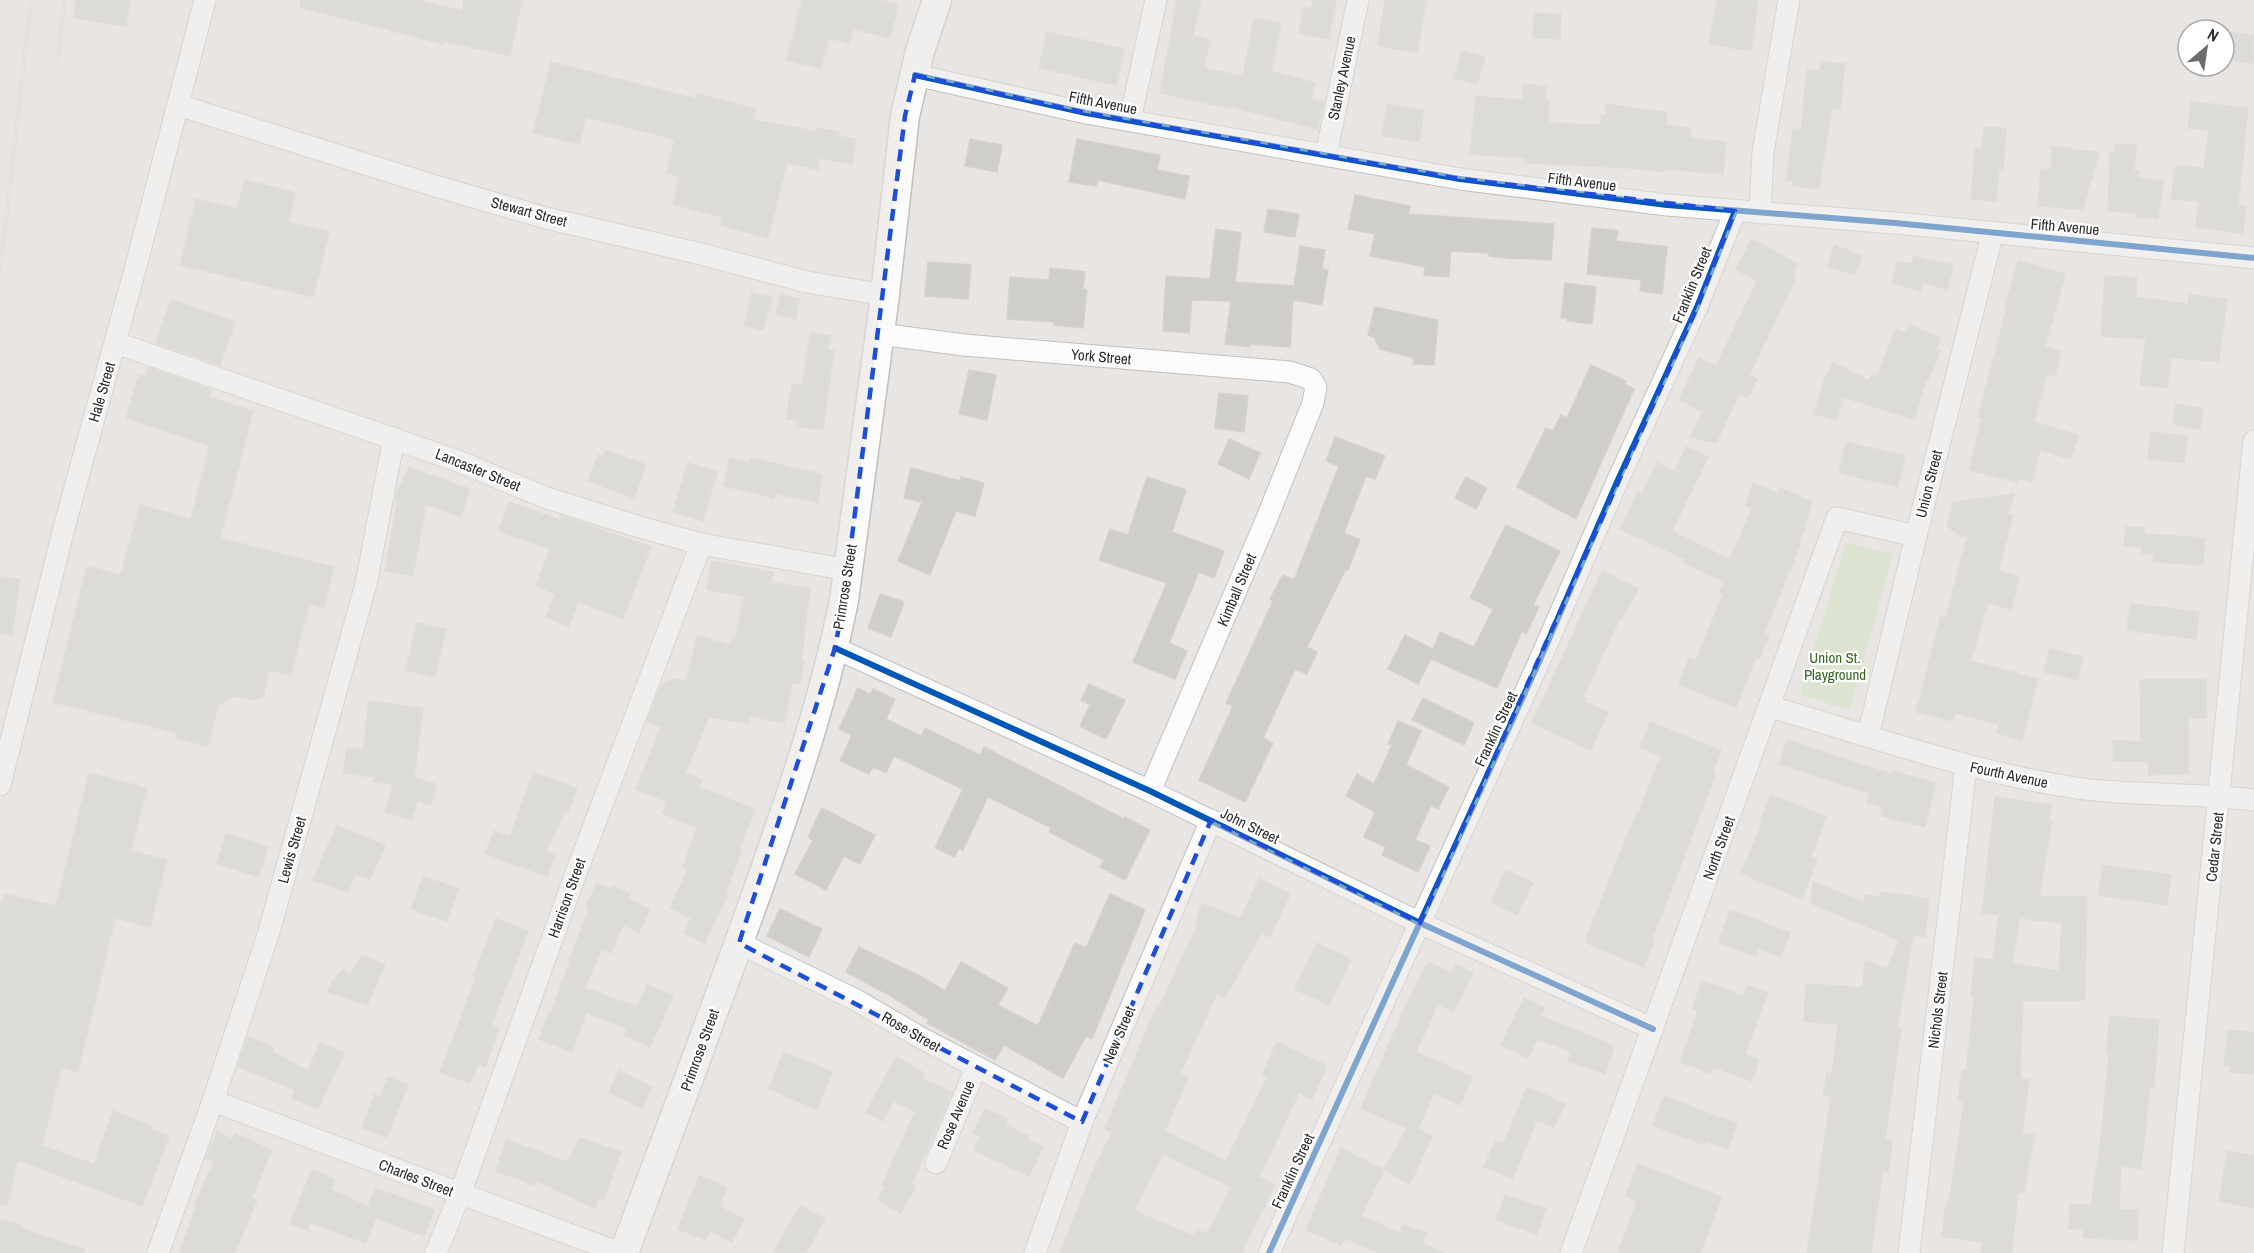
<svg xmlns="http://www.w3.org/2000/svg" width="2254" height="1253" font-family="'Archivo Narrow',sans-serif">
<style>
.green{fill:#cfe2bc}
.building{fill:#d0cecb;stroke:#d4d1ce;stroke-width:1.5;fill-rule:evenodd}
.lines{fill:none;stroke-linecap:round;stroke-linejoin:round}
.street-casing{stroke:#c1c0c0;stroke-width:23}
.secondary-casing{stroke:#c1c0c0;stroke-width:31}
.street{stroke:#fcfbfb;stroke-width:21}
.secondary{stroke:#fcfbfb;stroke-width:28}
.rail{stroke:#dedddf;stroke-width:4.5}
.cycleway-casing{stroke:#fff;stroke-width:10}
.cycleway{stroke:#0057b8;stroke-width:6}
.marked{fill:none;stroke:#1d4ed8;stroke-width:4.5;stroke-dasharray:12 8;stroke-linejoin:round}
.labels{text-anchor:middle;stroke-width:4.5;stroke-linejoin:round;paint-order:stroke}
.street-label{font-size:15px;fill:#2b2b2b;stroke:#fff}
.park-label{font-size:15px;fill:#33661e;stroke:#fff}
</style>
<rect width="100%" height="100%" fill="#e8e5e2"/>
<!-- green -->
<polygon class="green" points="1846,543 1893,554 1850,710 1800,694"/>
<!-- building -->
<g class="building">
<polygon points="76,0 130,0 126,26 74,18"/>
<polygon points="301,0 417,0 462,11 464,0 522,0 510,56 444,41 443,44 300,7"/>
<polygon points="802,0 880,0 898,4 890,38 853,29 850,43 829,38 821,68 787,60"/>
<polygon points="1177,0 1201,0 1193,36 1210,40 1204,68 1243,76 1254,18 1281,24 1271,71 1315,83 1311,99 1324,102 1317,129 1229,106 1228,108 1160,93"/>
<polygon points="1313,0 1336,0 1329,39 1299,33 1304,7 1311,9"/>
<polygon points="1385,0 1426,0 1417,53 1378,46"/>
<polygon points="1717,0 1758,0 1751,51 1709,44"/>
<polygon points="1534,13 1561,14 1560,39 1533,38"/>
<polygon points="1047,32 1124,49 1116,85 1039,68"/>
<polygon points="2224,32 2254,35 2253,63 2224,60"/>
<polygon points="1462,51 1485,57 1477,84 1454,78"/>
<polygon points="551,62 696,99 698,94 755,109 752,120 816,131 816,128 839,132 838,136 856,139 852,164 819,158 818,169 787,163 768,238 720,225 722,217 673,204 680,176 666,173 675,139 586,117 579,144 533,133"/>
<polygon points="1821,62 1845,64 1840,109 1832,108 1819,189 1793,186 1794,181 1786,180 1793,129 1801,130 1807,70 1820,71"/>
<polygon points="1523,84 1546,87 1545,101 1549,101 1548,123 1601,125 1601,115 1606,115 1606,104 1667,113 1666,125 1691,128 1690,138 1726,142 1723,174 1664,169 1664,172 1631,168 1525,163 1525,158 1470,154 1476,96 1522,100"/>
<polygon points="2191,102 2248,108 2238,205 2246,206 2243,233 2196,227 2199,201 2171,199 2176,165 2204,169 2209,130 2188,128"/>
<polygon points="1387,104 1424,110 1419,142 1382,136"/>
<polygon points="1984,127 2006,129 2003,170 1999,169 1996,201 1971,199 1975,148 1982,149"/>
<polygon points="970,139 1002,145 997,172 965,166"/>
<polygon points="1077,139 1160,155 1157,170 1189,176 1185,199 1098,180 1096,186 1069,182"/>
<polygon points="2115,144 2136,145 2134,171 2139,171 2138,178 2163,181 2158,219 2137,217 2137,213 2108,211 2110,152 2114,152"/>
<polygon points="2052,147 2071,148 2071,150 2099,152 2083,209 2038,206 2041,169 2051,170"/>
<polygon points="245,180 296,193 288,222 329,232 313,297 180,265 196,199 237,209"/>
<polygon points="1355,195 1410,206 1408,214 1554,224 1551,260 1514,258 1514,259 1489,256 1489,253 1451,251 1449,277 1424,275 1425,267 1370,256 1375,234 1348,229"/>
<polygon points="1268,209 1299,214 1295,237 1264,232"/>
<polygon points="1592,228 1618,231 1616,241 1667,247 1662,294 1640,291 1641,280 1587,274"/>
<polygon points="1216,229 1241,233 1235,282 1294,286 1300,246 1325,250 1322,269 1328,270 1322,305 1293,300 1290,347 1250,344 1250,347 1225,344 1231,301 1192,300 1189,333 1163,331 1166,276 1210,279"/>
<polygon points="1752,239 1797,264 1793,278 1796,279 1749,375 1757,379 1748,398 1739,394 1716,443 1690,437 1703,411 1679,400 1699,358 1716,366 1757,281 1736,269"/>
<polygon points="1835,245 1862,256 1855,274 1827,267"/>
<polygon points="1914,256 1953,265 1947,289 1923,283 1921,291 1892,283 1897,261 1912,264"/>
<polygon points="2018,261 2065,274 2045,347 2061,351 2055,376 2047,374 2034,422 2078,435 2071,459 2040,450 2032,482 2018,478 2017,482 1969,470 1982,418 1978,417 2007,308 2005,307"/>
<polygon points="928,262 971,265 968,299 925,296"/>
<polygon points="1050,268 1085,272 1083,289 1087,290 1083,328 1054,325 1054,322 1007,319 1010,277 1049,280"/>
<polygon points="2105,276 2137,278 2136,297 2188,304 2189,295 2227,299 2219,361 2171,358 2167,388 2140,385 2146,339 2101,336"/>
<polygon points="1565,283 1596,287 1592,324 1567,321 1567,318 1561,318"/>
<polygon points="752,293 772,298 763,330 744,325"/>
<polygon points="781,295 800,299 795,319 776,315"/>
<polygon points="171,300 235,322 220,365 156,343"/>
<polygon points="1375,307 1438,320 1434,365 1413,364 1414,358 1380,349 1374,337 1368,335"/>
<polygon points="1909,325 1940,338 1936,350 1940,351 1929,379 1927,378 1914,419 1843,397 1837,420 1814,414 1824,380 1833,362 1869,381 1871,375 1877,377 1896,329 1906,333"/>
<polygon points="811,332 831,336 828,350 834,351 823,430 796,426 797,420 786,419 792,384 802,385"/>
<polygon points="1591,365 1626,381 1624,384 1634,389 1576,519 1517,487 1546,428 1553,431 1561,415 1567,418"/>
<polygon points="148,367 212,390 209,397 253,411 220,538 334,567 324,608 309,604 291,675 269,670 264,695 255,700 235,696 218,705 208,746 176,738 177,733 53,702 87,567 121,575 140,505 191,519 210,446 126,418 139,375 145,377"/>
<polygon points="969,370 996,375 987,420 959,414"/>
<polygon points="1219,393 1248,396 1244,432 1215,428"/>
<polygon points="2176,404 2203,409 2200,429 2173,424"/>
<polygon points="2151,432 2187,436 2184,463 2148,459"/>
<polygon points="1335,437 1385,456 1375,479 1366,476 1344,533 1360,540 1348,570 1346,569 1307,647 1317,652 1307,674 1295,669 1263,738 1273,743 1245,802 1199,780 1233,706 1226,703 1273,601 1270,599 1283,575 1294,580 1339,466 1326,461"/>
<polygon points="1229,439 1260,453 1249,479 1218,464"/>
<polygon points="1846,442 1905,456 1898,487 1839,473"/>
<polygon points="1686,447 1708,457 1672,531 1730,560 1752,508 1745,506 1753,483 1779,493 1780,488 1812,502 1791,572 1789,571 1764,633 1769,635 1760,658 1756,657 1736,707 1679,684 1689,658 1696,661 1723,594 1720,593 1724,582 1683,562 1685,559 1620,529 1638,492 1642,494 1657,463 1675,472"/>
<polygon points="606,450 646,465 634,498 588,481 598,455 603,457"/>
<polygon points="730,458 749,462 750,458 822,474 818,503 775,493 774,498 724,486"/>
<polygon points="688,463 717,472 703,521 673,512"/>
<polygon points="409,468 470,489 461,517 426,504 413,576 385,571 397,503 395,501 396,494"/>
<polygon points="911,468 960,481 961,477 984,483 975,516 956,511 930,575 898,561 922,502 904,498"/>
<polygon points="1147,477 1186,490 1172,532 1224,551 1214,578 1199,572 1169,643 1187,651 1175,679 1133,662 1167,583 1099,560 1110,529 1128,535"/>
<polygon points="1466,477 1487,488 1476,509 1455,498"/>
<polygon points="2014,494 2008,514 2013,515 1998,571 2019,577 2011,609 1988,603 1971,661 2038,679 2022,740 1997,733 1999,724 1955,713 1953,721 1916,712 1941,616 1946,618 1967,537 1961,536 1947,526 1953,502"/>
<polygon points="509,502 560,520 562,516 651,547 623,618 578,602 569,626 546,617 555,594 536,586 550,549 499,531"/>
<polygon points="1506,525 1560,551 1533,605 1539,607 1526,634 1522,631 1497,688 1431,659 1418,684 1388,669 1405,635 1433,649 1440,632 1474,647 1493,609 1470,598"/>
<polygon points="2126,527 2145,528 2144,534 2205,538 2203,565 2153,562 2154,554 2142,553 2142,547 2124,546"/>
<polygon points="712,561 773,572 771,583 810,588 801,661 804,661 800,684 792,683 784,723 750,716 749,724 709,717 685,773 702,780 699,787 755,810 739,850 742,850 726,892 728,893 705,943 684,933 691,918 670,908 688,869 683,867 697,827 662,813 667,802 636,789 661,727 647,721 661,685 672,680 687,680 697,636 730,645 732,638 735,639 744,596 707,590"/>
<polygon points="1602,571 1638,589 1622,619 1620,618 1583,697 1586,698 1585,701 1608,712 1591,750 1532,723"/>
<polygon points="0,577 20,579 12,635 0,634"/>
<polygon points="880,594 904,602 891,637 868,628"/>
<polygon points="2130,604 2199,612 2196,639 2127,630"/>
<polygon points="417,623 446,629 435,677 406,670"/>
<polygon points="2050,649 2083,657 2077,680 2044,672"/>
<polygon points="2206,679 2206,718 2188,718 2189,774 2149,775 2148,761 2113,761 2113,740 2141,742 2140,680"/>
<polygon points="1089,684 1125,700 1106,739 1080,726 1090,705 1081,700"/>
<polygon points="858,688 870,694 873,689 895,699 886,719 921,736 925,728 980,755 984,747 1124,819 1125,817 1150,830 1125,880 1100,867 1104,860 1049,832 1051,828 988,797 963,850 959,848 955,857 935,848 963,789 894,756 886,773 873,767 869,774 840,761 852,735 839,729"/>
<polygon points="1423,698 1474,723 1464,745 1412,720"/>
<polygon points="369,701 423,708 414,778 436,784 431,805 417,801 412,819 385,812 393,784 374,782 374,777 343,773 347,748 363,750"/>
<polygon points="1398,721 1421,731 1406,765 1449,787 1438,809 1431,805 1415,840 1430,846 1418,872 1382,855 1386,847 1364,837 1375,812 1346,796 1357,774 1374,784 1392,745 1388,744"/>
<polygon points="1650,722 1721,750 1713,772 1716,774 1652,939 1655,940 1644,967 1585,942 1618,857 1638,811 1639,812 1661,756 1640,748"/>
<polygon points="1787,740 1891,774 1892,771 1936,783 1925,827 1881,816 1883,807 1867,803 1869,793 1779,764"/>
<polygon points="89,773 147,788 131,851 167,860 150,927 115,918 78,1072 61,1068 42,1146 94,1164 113,1111 151,1126 150,1129 169,1136 142,1206 18,1160 7,1205 0,1204 0,908 4,894 56,906"/>
<polygon points="533,773 577,788 568,812 565,811 546,851 555,854 547,877 485,853 494,831 510,837"/>
<polygon points="1770,795 1826,817 1811,857 1817,859 1802,899 1741,873 1762,824 1760,823"/>
<path d="M1995,797L2051,805L2048,822H2052L2039,897H2087L2085,1000H2023L2020,1079L2029,1080L2022,1133L2034,1135L2024,1193L2018,1192L2012,1253H1981L1982,1241L1942,1237L1946,1202L1949,1203L1964,1101L1958,1100L1962,1071H1966L1974,998L1971,997L1975,957L1993,960L1999,915L1982,913ZM2020,918L2062,923L2059,971L2012,964Z"/>
<polygon points="822,808 875,835 860,864 844,856 826,890 795,874 813,840 808,837"/>
<polygon points="337,825 385,846 370,879 354,875 348,892 313,880"/>
<polygon points="226,834 268,847 259,877 217,863"/>
<polygon points="2103,865 2171,875 2167,905 2098,895"/>
<polygon points="1506,870 1533,883 1517,915 1491,902"/>
<polygon points="423,876 458,889 447,921 411,909"/>
<path d="M1259,879L1290,894L1270,937L1261,933L1225,998L1217,993L1180,1074L1188,1078L1165,1131L1226,1161L1267,1077L1262,1075L1277,1042L1327,1066L1312,1099L1299,1093L1259,1177L1275,1185L1242,1251L1247,1253H1060L1091,1175L1112,1132L1105,1129L1156,1008L1158,1009L1198,924L1195,923L1202,904L1241,918ZM1163,1154L1231,1187L1207,1234L1198,1230L1195,1236L1134,1211Z"/>
<polygon points="1813,882 1864,903 1865,895 1881,897 1881,892 1929,899 1925,937 1913,935 1897,1029 1901,1029 1885,1140 1892,1141 1888,1172 1883,1171 1871,1253 1807,1253 1831,1097 1823,1095 1827,1073 1832,1074 1838,1024 1804,1022 1806,984 1862,987 1866,961 1887,969 1899,940 1811,903"/>
<polygon points="597,883 611,890 613,886 630,894 628,899 650,909 639,932 623,925 611,953 601,949 585,988 637,1007 647,985 673,996 650,1047 624,1035 627,1028 586,1013 572,1052 539,1039 549,1012 551,1013 570,961 569,960 589,909 586,907"/>
<polygon points="1110,894 1145,910 1092,1039 1086,1036 1063,1078 1004,1045 995,1060 927,1023 929,1020 889,995 846,972 859,947 922,977 945,991 961,962 1008,988 998,1005 1038,1026 1075,943 1086,948"/>
<polygon points="780,909 822,929 809,957 767,936"/>
<polygon points="1730,910 1790,933 1781,957 1758,948 1756,956 1719,942"/>
<polygon points="496,919 528,931 491,1026 499,1029 485,1067 478,1064 470,1083 440,1072 476,978 473,976"/>
<polygon points="1317,943 1351,959 1329,1005 1295,989"/>
<polygon points="362,956 385,965 367,1005 328,992 333,980 344,970 350,974"/>
<polygon points="1428,962 1451,973 1455,964 1473,973 1454,1012 1438,1004 1416,1052 1472,1077 1460,1105 1434,1093 1418,1129 1432,1136 1410,1184 1384,1170 1407,1128 1361,1108 1404,1010"/>
<polygon points="1702,981 1743,996 1747,985 1768,993 1745,1054 1759,1059 1752,1081 1713,1067 1710,1073 1680,1062 1698,1011 1692,1009"/>
<polygon points="1524,998 1545,1008 1541,1016 1614,1046 1605,1074 1568,1061 1571,1051 1537,1039 1528,1058 1501,1045"/>
<polygon points="2110,1016 2159,1020 2154,1088 2150,1087 2141,1169 2121,1166 2119,1210 2138,1210 2137,1240 2084,1238 2084,1230 2069,1229 2070,1204 2091,1205 2101,1138 2109,1054 2106,1053"/>
<polygon points="2228,1030 2254,1033 2254,1074 2230,1072 2231,1066 2224,1065"/>
<polygon points="248,1037 274,1048 273,1052 308,1071 320,1042 344,1053 318,1109 292,1098 295,1090 238,1067"/>
<polygon points="783,1052 832,1072 817,1109 769,1089"/>
<polygon points="896,1057 924,1073 921,1079 952,1092 912,1184 916,1186 901,1213 878,1200 885,1187 882,1185 915,1112 894,1101 883,1121 866,1112"/>
<polygon points="619,1071 652,1087 642,1108 609,1092"/>
<polygon points="388,1077 408,1085 387,1137 362,1128 374,1095 380,1097"/>
<polygon points="1527,1087 1565,1104 1554,1127 1537,1120 1513,1178 1484,1167 1495,1141 1503,1144"/>
<polygon points="1664,1096 1737,1124 1728,1149 1707,1141 1705,1145 1653,1125"/>
<polygon points="985,1109 1007,1119 1005,1125 1029,1136 1027,1139 1043,1147 1029,1176 974,1150 980,1136 973,1133"/>
<polygon points="217,1132 233,1139 235,1134 272,1150 252,1197 257,1200 235,1253 180,1253 196,1206 194,1206 214,1161 206,1158"/>
<polygon points="580,1138 621,1152 604,1199 599,1198 595,1208 535,1180 534,1185 496,1171 506,1140 568,1162"/>
<polygon points="1341,1148 1384,1170 1361,1216 1399,1233 1403,1225 1427,1233 1422,1243 1444,1253 1379,1253 1345,1238 1341,1245 1306,1230"/>
<polygon points="2227,1151 2254,1156 2254,1208 2219,1201"/>
<polygon points="1638,1164 1722,1197 1700,1253 1618,1253 1637,1201 1626,1196"/>
<polygon points="312,1170 335,1179 331,1190 368,1206 375,1188 434,1210 424,1236 376,1218 366,1243 310,1222 307,1230 290,1223"/>
<polygon points="699,1176 727,1187 720,1207 744,1219 732,1242 710,1231 706,1240 678,1229"/>
<polygon points="1505,1195 1546,1209 1537,1234 1496,1220"/>
<polygon points="800,1206 825,1219 806,1253 773,1253"/>
<polygon points="0,1220 22,1225 21,1228 85,1250 84,1253 0,1253"/>
</g>
<g class="lines">
<!-- street casing -->
<g class="street-casing">
<g id="street">
<polyline points="915,75 1086,113 1460,179 1667,205 1895,223 2254,258"/>
<polyline points="178,105 432,185 546,218 697,253 807,282 885,295"/>
<polyline points="1130,120 1156,0"/>
<polyline points="1326,155 1358,0"/>
<polyline points="1760,213 1763,152 1789,0"/>
<polyline points="880,334 964,345 1290,372 1311,379 1316,387 1313,403 1265,523 1150,791"/>
<polyline points="116,343 458,461 544,497 636,526 701,544 849,570"/>
<polyline points="835,648 1150,791 1420,923 1653,1029"/>
<path d="M1771,707C1866,735 1960,768 2058,785C2123,797 2189,792 2254,800"/>
<polyline points="1868,736 1916,536 1993,232"/>
<polyline points="0,785 65,524 136,266 205,0"/>
<polyline points="739,943 856,1000 923,1039 1082,1122"/>
<polyline points="213,1101 620,1253"/>
<polyline points="936,1163 976,1068"/>
<polyline points="158,1253 213,1101 268,935 366,584 394,438"/>
<polyline points="436,1253 460,1194 576,873 701,544"/>
<polyline points="1035,1253 1082,1122 1211,820"/>
<polyline points="1269,1253 1539,662 1617,482 1697,307 1735,211"/>
<polyline points="1571,1253 1837,518 1916,536"/>
<polyline points="1909,1253 1966,766"/>
<polyline points="2173,1253 2254,441"/>
</g>
</g>
<!-- secondary casing -->
<g class="secondary-casing">
<path id="secondary" d="M624,1253C668,1134 713,1015 756,895C790,799 824,701 844,600L885,295L905,116L920,51L937,0"/>
</g>
<!-- street -->
<use href="#street" class="street"/>
<!-- secondary -->
<use href="#secondary" class="secondary"/>
<!-- rail -->
<g class="rail">
<polyline points="58,61 64,0"/>
<polyline points="0,272 31,0"/>
</g>
<!-- cycleway casing -->
<g class="cycleway-casing">
<g id="cycleway">
<polyline points="915,75 1086,113 1460,179 1667,205 1895,223 2254,258"/>
<polyline points="835,648 1150,791 1420,923 1653,1029"/>
<polyline points="1269,1253 1539,662 1617,482 1697,307 1735,211"/>
</g>
</g>
<!-- cycleway -->
<use href="#cycleway" class="cycleway"/>
</g>
<!-- marked area -->
<path d="M0 0H2254V1253H0ZM915,75L1086,113L1460,179L1735,211L1697,307L1420,923L1211,820L1082,1122L739,943L835,648L844,600L905,116Z" fill="#e8e5e2" fill-opacity=".55" fill-rule="evenodd"/>
<path class="marked" d="M915,75L1086,113L1460,179L1735,211L1697,307L1420,923L1211,820L1082,1122L739,943L835,648L844,600L905,116Z"/>
<g class="labels">
<!-- street labels -->
<g class="street-label">
<text transform="translate(1342 78) rotate(-78)" y="5">Stanley Avenue</text>
<text transform="translate(1103 103) rotate(11)" y="5">Fifth Avenue</text>
<text transform="translate(1582 182) rotate(7)" y="5">Fifth Avenue</text>
<text transform="translate(529 212) rotate(15)" y="5">Stewart Street</text>
<text transform="translate(2065 227) rotate(5)" y="5">Fifth Avenue</text>
<text transform="translate(1692 285) rotate(-68)" y="5">Franklin Street</text>
<text transform="translate(1101 357) rotate(5)" y="5">York Street</text>
<text transform="translate(102 392) rotate(-74)" y="5">Hale Street</text>
<text transform="translate(478 470) rotate(22)" y="5">Lancaster Street</text>
<text transform="translate(1929 484) rotate(-76)" y="5">Union Street</text>
<text transform="translate(845 587) rotate(-81)" y="5">Primrose Street</text>
<text transform="translate(1237 590) rotate(-67)" y="5">Kimball Street</text>
<text transform="translate(1496 729) rotate(-65)" y="5">Franklin Street</text>
<text transform="translate(2009 775) rotate(12)" y="5">Fourth Avenue</text>
<text transform="translate(1250 826) rotate(26)" y="5">John Street</text>
<text transform="translate(2215 847) rotate(-84)" y="5">Cedar Street</text>
<text transform="translate(1719 848) rotate(-70)" y="5">North Street</text>
<text transform="translate(292 850) rotate(-74)" y="5">Lewis Street</text>
<text transform="translate(567 898) rotate(-70)" y="5">Harrison Street</text>
<text transform="translate(1938 1010) rotate(-83)" y="5">Nichols Street</text>
<text transform="translate(911 1032) rotate(30)" y="5">Rose Street</text>
<text transform="translate(1119 1035) rotate(-67)" y="5">New Street</text>
<text transform="translate(700 1050) rotate(-70)" y="5">Primrose Street</text>
<text transform="translate(956 1115) rotate(-67)" y="5">Rose Avenue</text>
<text transform="translate(1293 1171) rotate(-65)" y="5">Franklin Street</text>
<text transform="translate(416 1178) rotate(21)" y="5">Charles Street</text>
</g>
<!-- park labels -->
<g class="park-label">
<text x="1835" y="663">Union St.<tspan x="1835" dy="17">Playground</tspan></text>
</g>
</g>
<!-- north arrow -->
<g transform="translate(2206 48) rotate(29)"><circle r="28" fill="#ffffff" stroke="#aaaaaa" stroke-width="1.5"/>
<path d="M0-4.5L10 22L0 15L-10 22Z" fill="#6d6c6b"/>
<text y="-9" font-size="16" font-weight="bold" text-anchor="middle" fill="#2b2b2b">N</text>
</g>
</svg>
